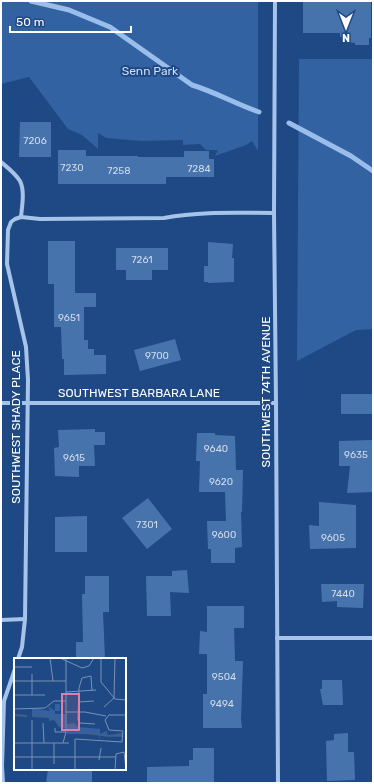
<svg xmlns="http://www.w3.org/2000/svg" width="374" height="784" font-family="Rubik,sans-serif">
<style>
.green{fill:#3262a2}
.lines{fill:none;stroke-linecap:round;stroke-linejoin:round}
.stream{stroke:#9abeeb;stroke-width:5}
.building{fill:#4773ad}
.street{stroke:#a6c3ea;stroke-width:4}
.labels{text-anchor:middle;stroke-width:4;stroke-linejoin:round;paint-order:stroke}
.number-label{font-size:10px;fill:#d1dcea}
.park-label{font-size:12px;fill:#cbdef7;stroke:#1f4984}
.street-label{font-size:12px;fill:#fff;stroke:#1f4984}
.inset-river{fill:none;stroke:#41608b;stroke-width:2}
.inset-road{fill:none;stroke:#7992b5;stroke-width:1}
.view{fill:#dd80a5;fill-opacity:0.15;stroke:#dd80a5;stroke-width:2}
.inset-edge{fill:none;stroke:#fff;stroke-width:2}
</style>
<rect width="100%" height="100%" fill="#1f4984"/>
<!-- green -->
<g class="green">
<polygon points="1,1 258,1 258,151 252,141 246,145 215,156 218,150 206,150 200,144 183,145 183,140 141,141 106,138 98,133 98,149 82,135 68,129 29,77 1,84"/>
<polygon points="299,59 373,59 373,329 356,330 297,361"/>
</g>
<g class="lines">
<!-- stream -->
<g class="stream">
<path d="M31,1L69,10L110,27L192,85C215,92 236,104 259,112"/>
<polyline points="289,123 351,156 373,171"/>
</g>
</g>
<!-- building -->
<g class="building">
<polygon points="303,1 371,1 371,38 369,38 369,45 355,45 355,43 348,42 348,37 340,37 340,33 303,33"/>
<polygon points="20,122 51,122 51,157 19,157"/>
<polygon points="58,150 86,150 86,156 138,156 138,157 184,157 184,151 209,151 209,159 214,159 214,177 166,177 166,184 58,184"/>
<polygon points="48,241 75,241 75,293 96,293 96,307 84,307 84,340 88,340 88,349 94,349 94,355 106,355 106,374 64,375 64,359 62,359 61,327 54,327 54,284 48,284"/>
<polygon points="208,242 233,244 232,258 234,258 234,282 208,283 208,282 204,282 204,266 208,266"/>
<polygon points="116,248 168,248 168,270 152,270 152,280 126,280 126,270 116,270"/>
<polygon points="175,339 181,360 140,371 134,350"/>
<rect x="341" y="394" width="32" height="20"/>
<polygon points="95,429 95,432 105,432 105,445 94,445 95,466 79,466 79,477 55,476 54,448 59,447 58,430"/>
<polygon points="197,433 215,433 215,435 235,436 236,470 243,470 242,512 241,512 242,547 235,548 235,563 211,563 211,549 208,549 207,521 226,521 225,492 199,492 200,461 196,461"/>
<polygon points="373,440 373,492 347,493 350,466 339,466 339,441"/>
<polygon points="148,498 172,529 147,549 122,518"/>
<polygon points="319,502 356,505 356,548 310,549 309,525 319,526"/>
<polygon points="87,516 87,552 55,552 55,517"/>
<polygon points="187,570 189,593 170,592 171,616 147,616 146,576 172,576 172,571"/>
<polygon points="85,576 109,576 109,612 103,612 105,659 76,659 76,642 83,642 82,594 85,594"/>
<polygon points="321,584 364,584 363,608 337,607 337,601 322,602"/>
<polygon points="207,606 244,606 244,628 234,628 235,661 243,661 241,719 242,728 203,728 203,694 207,694 207,654 199,654 200,631 207,632"/>
<polygon points="322,680 342,680 343,705 323,705 320,689 322,689"/>
<polygon points="348,733 348,752 354,752 355,780 327,781 326,741 334,740 334,734"/>
<polygon points="193,748 214,748 214,783 147,783 147,767 189,766 189,760 193,760"/>
<polygon points="48,769 92,769 92,783 46,783"/>
</g>
<g class="lines">
<!-- street -->
<g class="street">
<polyline points="275,1 274,213 276,403 278,783"/>
<path d="M1,162C8,168 15,173 20,181C25,191 22,206 21,217"/>
<polyline points="1,403 276,403"/>
<polyline points="1,620 25,619"/>
<polyline points="277,638 373,638"/>
<path d="M18,659L22,647L25,619L28,380L26,347L7,264L8,230L11,222L15,219L21,217L40,219L164,218C201,211 237,213 274,213"/>
<polyline points="3,783 2,766 4,701 15,669"/>
</g>
</g>
<g class="labels">
<!-- number labels -->
<g class="number-label">
<text x="35" y="144">7206</text>
<text x="72" y="171">7230</text>
<text x="199" y="172">7284</text>
<text x="119" y="174">7258</text>
<text x="142" y="263">7261</text>
<text x="69" y="321">9651</text>
<text x="157" y="359">9700</text>
<text x="216" y="452">9640</text>
<text x="356" y="458">9635</text>
<text x="74" y="461">9615</text>
<text x="221" y="485">9620</text>
<text x="147" y="528">7301</text>
<text x="224" y="538">9600</text>
<text x="333" y="541">9605</text>
<text x="343" y="597">7440</text>
<text x="224" y="680">9504</text>
<text x="222" y="707">9494</text>
</g>
<!-- park labels -->
<g class="park-label">
<text x="150" y="75">Senn Park</text>
</g>
<!-- street labels -->
<g class="street-label">
<text transform="translate(266 392) rotate(-90)" y="4">SOUTHWEST 74TH AVENUE</text>
<text x="139" y="397">SOUTHWEST BARBARA LANE</text>
<text transform="translate(16 427) rotate(-90)" y="4">SOUTHWEST SHADY PLACE</text>
</g>
</g>
<!-- overview -->
<g transform="translate(14 658)">
<rect width="112" height="112" fill="#1f4984"/>
<path d="M41,46H46V53H41V56H51V70L45,69L40,62L35,63V60L18,59V50L36,53L34,48L41,53ZM60,65L64,69L86,71V76L93,73V77H109V79L86,78V83L85,77L77,76H53V66Z" fill="#3262a2"/>
<path class="inset-river" d="M18,56L35,57L51,67M0,57L13,58M53,67L73,75L96,78L108,76"/>
<path class="inset-road" d="M36,0L39,23M46,0L68,10L75,8L80,0M87,0V24L101,41L112,42M0,9H18M18,16V37M0,23H52M52,34L82,32M0,37H31M64,44L80,43M90,49L100,40L101,0M0,51L31,50L40,43H52M52,54H71L92,58M64,62L65,30L68,20L77,18L78,33M64,62L66,65L81,66M29,65L30,85M41,70V74H52M109,73L95,72L91,62L95,57H112M0,85H55M40,85V106M49,85L52,74V0M0,99H102M85,102L87,90M18,112V62M61,112V81L108,84L109,73M101,112L102,96L110,94L112,112"/>
<path class="view" d="M48,36H65V72H48Z"/>
<rect width="112" height="112" class="inset-edge"/>
</g>
<!-- border -->
<rect width="374" height="784" fill="none" stroke="#ffffff" stroke-width="4"/>
<!-- north arrow -->
<g transform="translate(346 28) rotate(180)" stroke="#1f4984" stroke-width="3" paint-order="stroke">
<path d="M0-3L7 15L0 10L-7 15Z" fill="#ffffff"/>
<text y="-6" font-size="11" font-weight="bold" text-anchor="middle" fill="#ffffff">N</text>
</g>
<!-- scale -->
<path d="M10 26v6h121v-6" fill="none" stroke="#ffffff" stroke-width="2"/>
<text x="16" y="26" font-size="12" fill="#ffffff" stroke="#1f4984" stroke-width="3" paint-order="stroke">50 m</text>
</svg>
